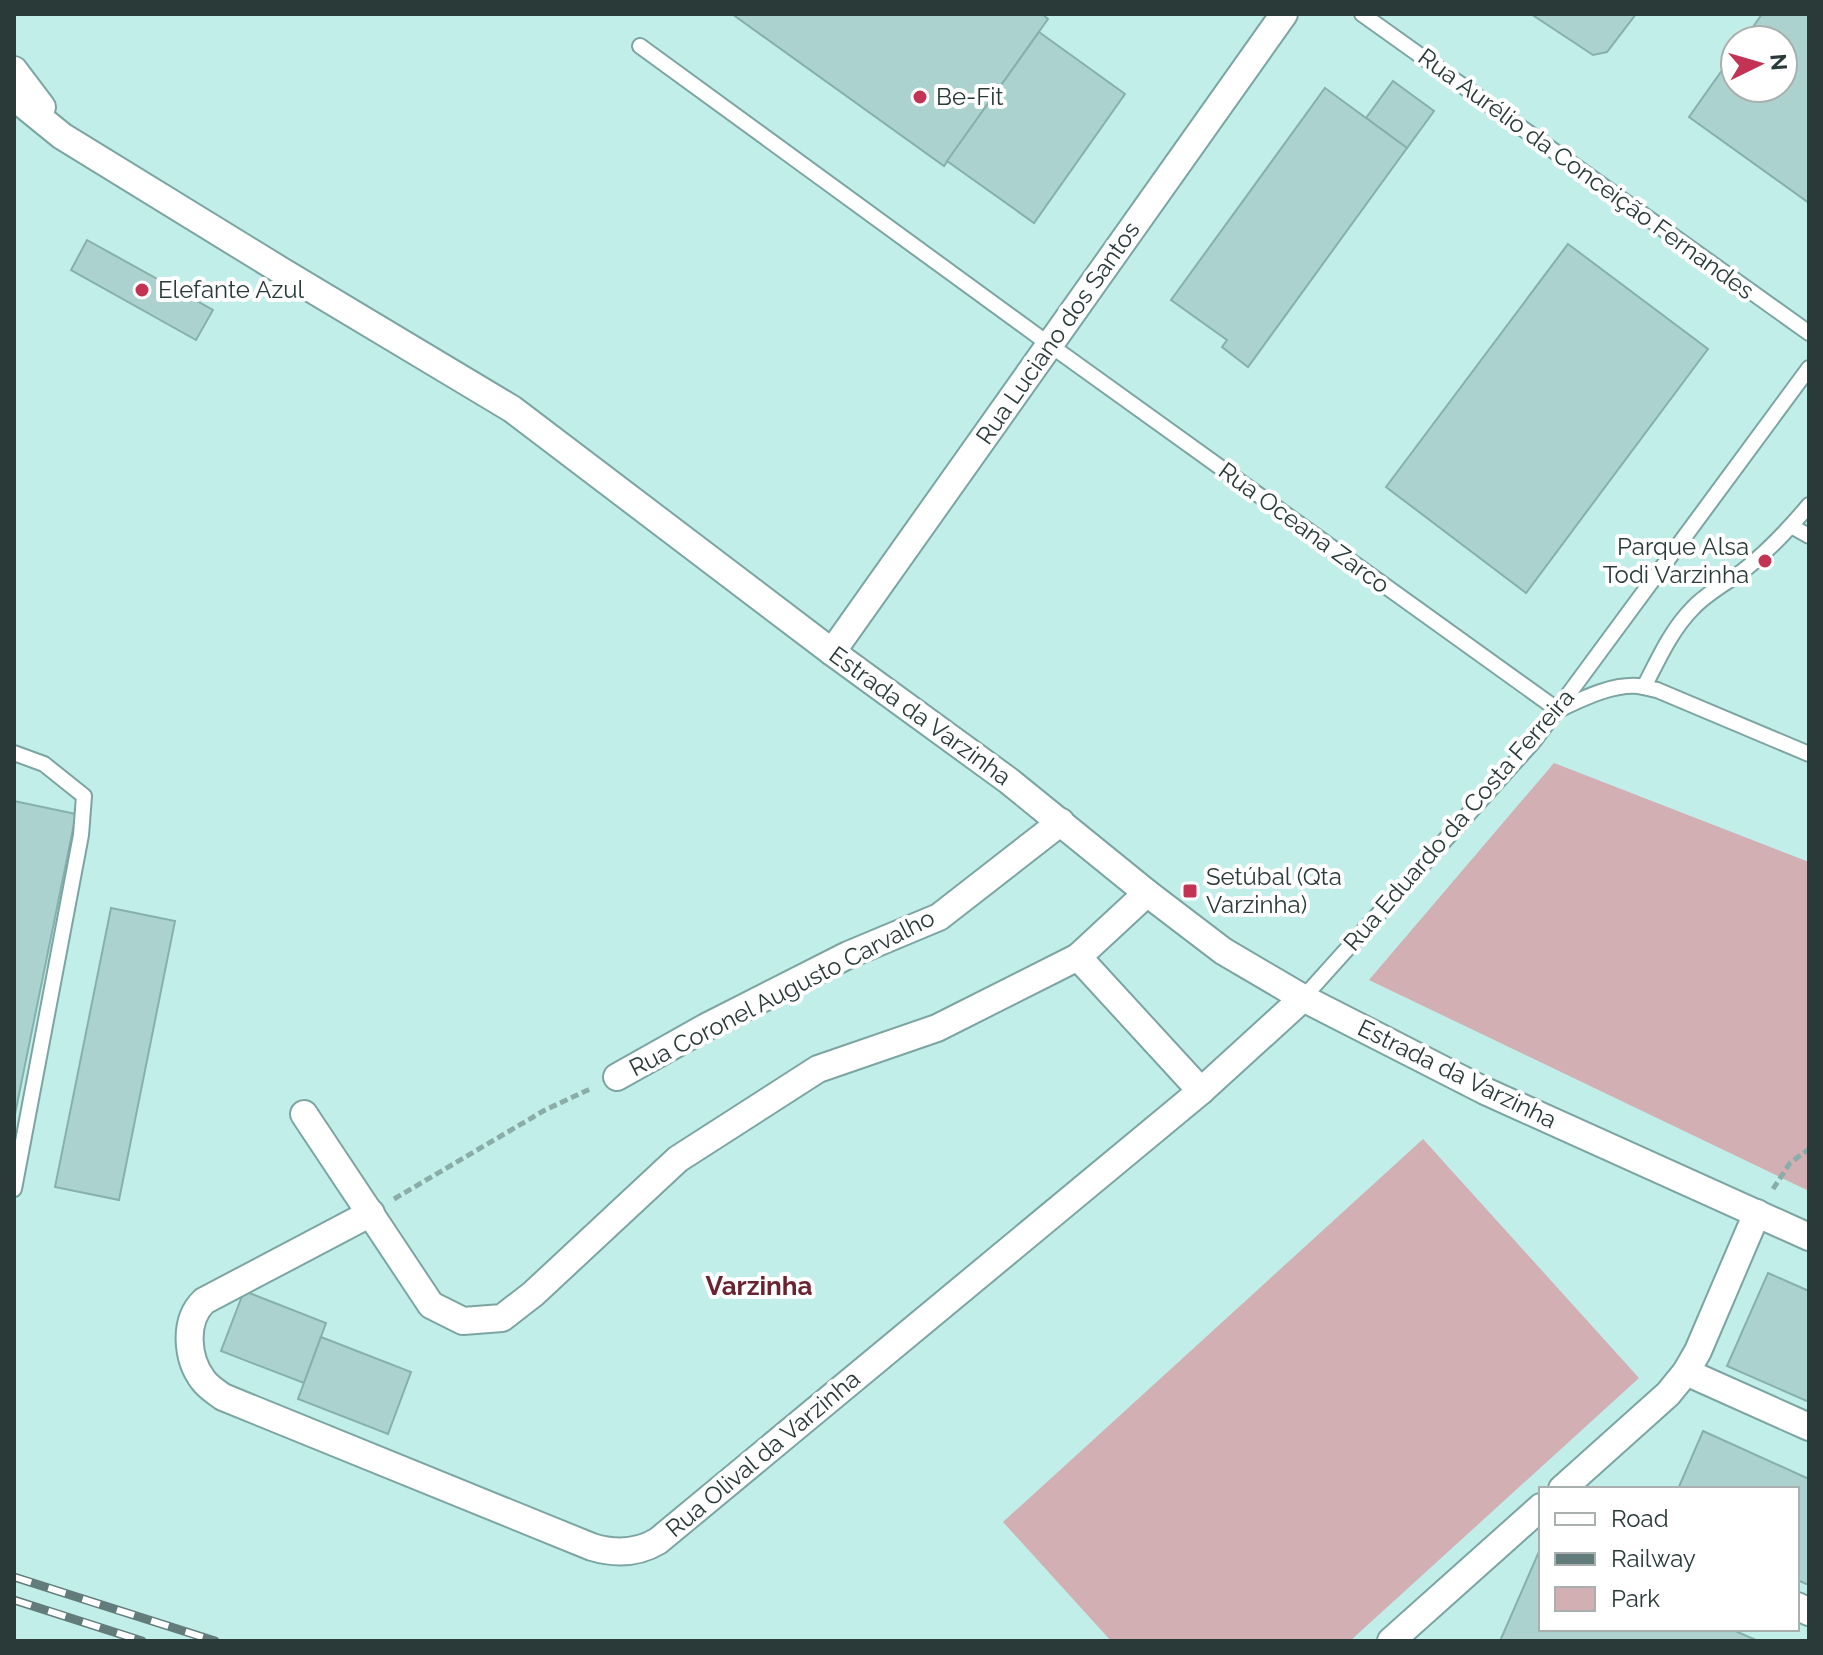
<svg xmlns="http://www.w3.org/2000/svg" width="1823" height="1655" font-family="Raleway,sans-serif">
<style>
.green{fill:#d1afb2}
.building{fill:#acd2cf;stroke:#86b0ac;stroke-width:2}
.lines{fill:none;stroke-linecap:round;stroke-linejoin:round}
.lane-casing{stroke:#7ca5a2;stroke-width:18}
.street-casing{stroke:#7ca5a2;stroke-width:30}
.path{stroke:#8aada9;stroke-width:5;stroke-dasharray:8 4;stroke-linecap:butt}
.lane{stroke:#fff;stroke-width:14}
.street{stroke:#fff;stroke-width:26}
.rail-casing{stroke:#617c7a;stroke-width:9}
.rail{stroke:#fff;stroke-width:6;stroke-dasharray:18;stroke-linecap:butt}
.poi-dot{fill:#c33353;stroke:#fff;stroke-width:3}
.labels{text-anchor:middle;stroke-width:8;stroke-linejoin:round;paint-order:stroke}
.poi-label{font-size:24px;fill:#293a38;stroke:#fff;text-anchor:start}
.street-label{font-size:24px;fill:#293a38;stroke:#fff}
.neighbourhood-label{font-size:26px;font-weight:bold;fill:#6a2431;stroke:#fff}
</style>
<rect width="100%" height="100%" fill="#c2eeea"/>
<!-- green -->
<g class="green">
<polygon points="1554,763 1809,862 1809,1191 1369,980"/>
<polygon points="1423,1139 1639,1378 1350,1641 1111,1641 1003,1522"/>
</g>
<!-- building -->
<g class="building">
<polygon points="732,14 1042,14 1048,19 944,166"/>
<polygon points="1531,14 1636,14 1607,52 1593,55"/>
<polygon points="1762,14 1809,14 1809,203 1689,117 1735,52 1735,88 1783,88 1783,40 1744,40"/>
<polygon points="1039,32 1125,94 1034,223 947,161"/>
<polygon points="1393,81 1434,111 1407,148 1366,118"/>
<polygon points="1325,88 1407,148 1248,367 1222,347 1227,340 1171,300"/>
<polygon points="87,240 213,310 196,340 71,270"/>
<polygon points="1568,244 1708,349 1526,593 1386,487"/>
<polygon points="14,801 76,814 14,1119"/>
<polygon points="111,908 175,921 119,1200 55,1187"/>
<polygon points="1768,1273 1809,1291 1809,1402 1727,1366"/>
<polygon points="244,1291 326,1323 304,1383 221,1351"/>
<polygon points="321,1337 411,1372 388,1434 298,1399"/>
<polygon points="1703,1431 1809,1479 1809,1585 1797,1580 1797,1489 1678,1489"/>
<polygon points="1541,1547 1541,1629 1731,1629 1758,1641 1500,1641"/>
</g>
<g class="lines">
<!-- lane casing -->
<g class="lane-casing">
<g id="lane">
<polyline points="1362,14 1809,333"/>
<path d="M640,46L1050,345L1558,710C1582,699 1611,684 1638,686C1645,687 1651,689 1657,690L1809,754"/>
<polyline points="1791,526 1809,536"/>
<path d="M1644,687C1658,660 1671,630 1693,608C1707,593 1726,583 1743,571C1768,551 1789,529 1809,505"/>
<polyline points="14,753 44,764 84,796 81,835 14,1189"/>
<polyline points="1303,998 1534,741 1809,368"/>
</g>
</g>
<!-- street casing -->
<g class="street-casing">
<g id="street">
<polyline points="14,70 42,107"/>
<polyline points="14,97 62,136 280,270 512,409 832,652 1009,781 1147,893 1223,951 1303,998 1485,1091 1809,1237"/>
<polyline points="832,652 1284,14"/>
<polyline points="1147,893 1078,957 1201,1091 1303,998"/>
<polyline points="617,1077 706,1027 848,955 939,917 1061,822"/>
<polyline points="304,1114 431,1305 463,1321 502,1318 533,1294 678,1159 818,1069 937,1028 1078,957"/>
<path d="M371,1213L204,1301C183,1321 187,1359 203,1380C208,1387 216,1392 223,1397L592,1547C615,1554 638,1553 658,1541L1201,1091"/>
<polyline points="1686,1372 1809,1427"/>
<polyline points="1562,1489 1668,1394 1686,1372 1698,1351 1757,1213"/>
<polyline points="1797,1606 1809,1612"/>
<polyline points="1391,1641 1541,1507"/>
</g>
</g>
<!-- path -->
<g class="path">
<polyline points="1773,1189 1790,1163 1809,1149"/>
<polyline points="394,1199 545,1110 590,1089"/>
</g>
<!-- lane -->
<use href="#lane" class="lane"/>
<!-- street -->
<use href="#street" class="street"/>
<!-- rail casing -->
<g class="rail-casing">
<g id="rail">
<polyline points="14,1577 215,1641"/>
<polyline points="14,1600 142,1641"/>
</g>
</g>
<!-- rail -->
<use href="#rail" class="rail"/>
</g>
<!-- markers -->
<g class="poi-dot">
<circle cx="920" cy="97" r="8"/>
<circle cx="142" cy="290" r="8"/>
<circle cx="1765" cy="561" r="8"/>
<rect x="1182" y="883" width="16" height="16" rx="4"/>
</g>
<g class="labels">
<!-- poi labels -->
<g class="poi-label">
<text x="936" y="105">Be-Fit</text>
<text x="158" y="298">Elefante Azul</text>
<text x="1749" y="555" text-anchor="end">Parque Alsa<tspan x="1749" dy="28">Todi Varzinha</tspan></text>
<text x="1206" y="885">Setúbal (Qta<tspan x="1206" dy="28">Varzinha)</tspan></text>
</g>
<!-- street labels -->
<g class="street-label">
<text transform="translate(1586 174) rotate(36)" y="8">Rua Aurélio da Conceição Fernandes</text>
<text transform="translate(1058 333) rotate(-55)" y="8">Rua Luciano dos Santos</text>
<text transform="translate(1304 528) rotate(36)" y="8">Rua Oceana Zarco</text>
<text transform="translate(920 716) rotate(36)" y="8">Estrada da Varzinha</text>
<text transform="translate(1459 820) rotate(-49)" y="8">Rua Eduardo da Costa Ferreira</text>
<text transform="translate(782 993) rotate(-27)" y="8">Rua Coronel Augusto Carvalho</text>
<text transform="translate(1457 1074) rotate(26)" y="8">Estrada da Varzinha</text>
<text transform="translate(763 1454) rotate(-40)" y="8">Rua Olival da Varzinha</text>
</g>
<!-- neighbourhood labels -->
<g class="neighbourhood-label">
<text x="759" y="1295">Varzinha</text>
</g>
</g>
<!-- border -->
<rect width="1823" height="1655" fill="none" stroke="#293a38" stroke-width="32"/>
<!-- legend -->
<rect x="1539" y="1487" width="260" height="144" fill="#ffffff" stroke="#a9b0af" stroke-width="2"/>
<rect x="1555" y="1513" width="40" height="12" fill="#ffffff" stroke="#a9b0af" stroke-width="2"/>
<text x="1611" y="1527" font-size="24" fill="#293a38">Road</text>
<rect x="1555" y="1553" width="40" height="12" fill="#617c7a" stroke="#a9b0af" stroke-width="2"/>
<text x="1611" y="1567" font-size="24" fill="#293a38">Railway</text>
<rect x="1555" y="1587" width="40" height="24" fill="#d1afb2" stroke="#a9b0af" stroke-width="2"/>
<text x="1611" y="1607" font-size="24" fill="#293a38">Park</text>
<!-- north arrow -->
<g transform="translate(1759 64) rotate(85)"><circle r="38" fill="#ffffff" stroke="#a9b0af" stroke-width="2"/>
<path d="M0-6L14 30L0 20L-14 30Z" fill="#c33353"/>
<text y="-12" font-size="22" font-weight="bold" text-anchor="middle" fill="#293a38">N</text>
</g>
</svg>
